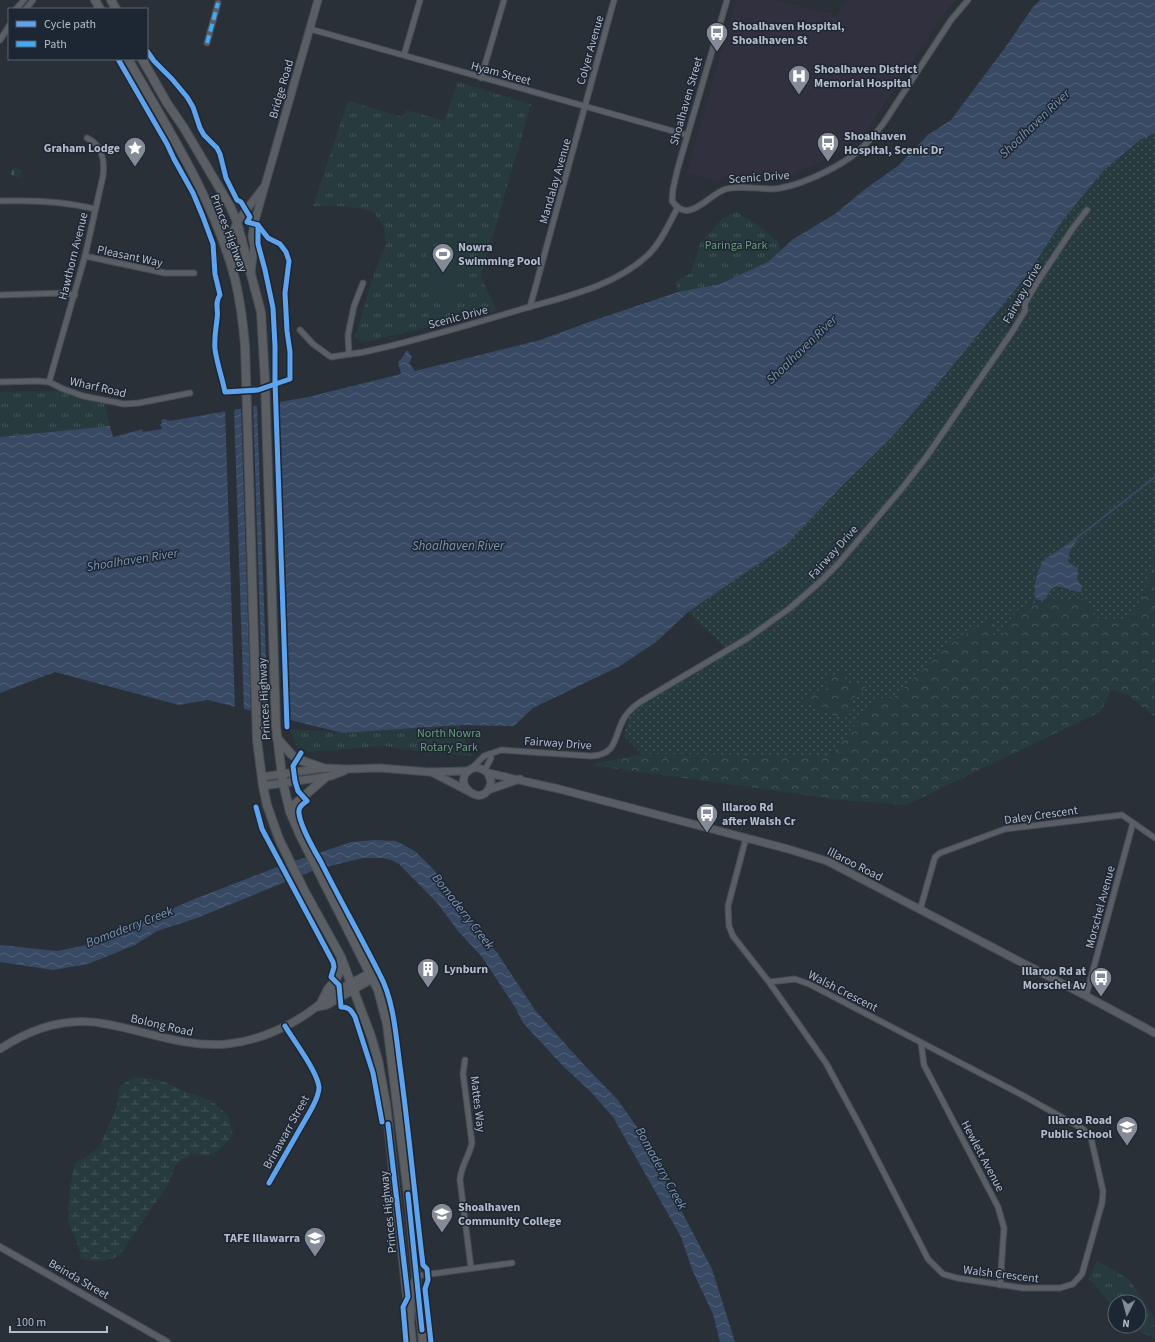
<svg xmlns="http://www.w3.org/2000/svg" width="1155" height="1342" font-family="'Source Sans 3',sans-serif">
<style>
.medical{fill:#31303e}
.grass{fill:url(#grass-dots)}
.forest{fill:url(#forest-crowns)}
.wetland{fill:url(#wetland-marsh)}
.cemetery{fill:url(#cemetery-stones)}
.park{fill:url(#park-tufts)}
.pitch{fill:#273a3e}
.water{fill:url(#water-waves)}
.pier{fill:#2a3038}
.lines{fill:none;stroke-linecap:round;stroke-linejoin:round}
.stream{stroke:#384963;stroke-width:2}
.minor-casing{stroke:#484c53;stroke-width:7}
.tertiary-casing{stroke:#484c53;stroke-width:8}
.secondary-casing{stroke:#484c53;stroke-width:9}
.trunk-casing{stroke:#474c53;stroke-width:10}
.minor{stroke:#5a5e66;stroke-width:5}
.tertiary{stroke:#5a5e66;stroke-width:6}
.secondary{stroke:#595d64;stroke-width:7}
.trunk{stroke:#5b5f64;stroke-width:8}
.quiet{stroke:#3fa9f5;stroke-width:4;stroke-dasharray:8 4;stroke-linecap:butt}
.cycleway-casing{stroke:#1d2633;stroke-width:8}
.cycleway{stroke:#60a3ed;stroke-width:5}
.labels{text-anchor:middle;stroke-width:3;stroke-linejoin:round;paint-order:stroke}
.poi-label{font-size:12px;font-weight:bold;fill:#b4bcc9;stroke:#1d2633;text-anchor:start}
.street-label{font-size:12px;fill:#b4bcc9;stroke:#1d2633}
.park-label{font-size:12px;fill:#6b9a76;stroke:#1d2633}
.water-label{font-size:13px;font-style:italic;fill:#7c92b1;stroke:#1d2633}
</style>
<defs>
<pattern id="grass-dots" width="8" height="8" patternUnits="userSpaceOnUse"><rect width="8" height="8" fill="#273a3e"/><path d="M2 2h.1M6 6h.1" fill="none" stroke="#445559" stroke-width="1.8" stroke-linecap="round"/></pattern>
<pattern id="forest-crowns" width="20" height="18" patternUnits="userSpaceOnUse"><rect width="20" height="18" fill="#273a3e"/><path d="M2 6a3 3 0 1 1 6 0M12 15a3 3 0 1 1 6 0" fill="none" stroke="#445559"/></pattern>
<pattern id="wetland-marsh" width="20" height="14" patternUnits="userSpaceOnUse"><rect width="20" height="14" fill="#273a3e"/><path d="M1 5h8M5 5V1M11 12h8M15 12V8" fill="none" stroke="#445559"/></pattern>
<pattern id="cemetery-stones" width="16" height="16" patternUnits="userSpaceOnUse"><rect width="16" height="16" fill="#273a3e"/><path d="M2 7V4a2 2 0 0 1 4 0v3zM10 15v-3a2 2 0 0 1 4 0v3z" fill="#445559"/></pattern>
<pattern id="park-tufts" width="24" height="20" patternUnits="userSpaceOnUse"><rect width="24" height="20" fill="#273a3e"/><path d="M3 7l-1-3M5 7V3M7 7l1-3M15 17l-1-3M17 17v-4M19 17l1-3" fill="none" stroke="#445559"/></pattern>
<pattern id="water-waves" width="16" height="10" patternUnits="userSpaceOnUse"><rect width="16" height="10" fill="#384963"/><path d="M0 5q4-4 8 0t8 0" fill="none" stroke="#526178"/></pattern>
</defs>
<rect width="100%" height="100%" fill="#2a3038"/>
<!-- medical -->
<polygon class="medical" points="736,0 777,0 836,16 848,0 956,0 946,10 912,61 867,131 859,139 833,156 786,178 727,176 718,182 687,173"/>
<!-- grass -->
<path class="grass" d="M1155,133V551C1152,565 1144,606 1133,615C1122,623 1108,621 1096,618L1083,599C1068,598 1028,602 1016,612C1011,616 1005,633 1001,639L989,633L999,617L955,640L893,698L875,699L868,707L864,715L848,733L831,756L642,754L624,736L629,716L642,704L730,652L688,612L785,546L844,484L892,437L1028,274L1063,220L1104,170L1140,140Z"/>
<!-- forest -->
<g class="forest">
<path d="M1155,551V717L1128,695L1112,690L1100,712L906,805L840,800L590,765L642,754L831,756L848,733L864,715L868,707L875,699L893,698L955,640L999,616L989,633L1001,639C1005,633 1011,616 1016,612C1028,602 1068,598 1083,599L1096,618C1108,621 1122,623 1133,615C1144,606 1151,565 1155,551Z"/>
<path d="M843,672L845,673L844,680C851,687 856,685 865,684L866,689C855,694 849,700 852,712C840,724 815,707 803,701L804,697C812,693 820,695 827,689V684L825,680L826,677Z"/>
</g>
<!-- wetland -->
<path class="wetland" d="M133,1077L160,1080L181,1090L212,1101L228,1116L233,1135L219,1151L208,1156L192,1154L177,1163L167,1186L119,1256C103,1262 97,1262 81,1259L78,1245L68,1221L69,1195L74,1164L99,1148L117,1106L119,1087Z"/>
<!-- cemetery -->
<polygon class="cemetery" points="13,167 22,170 20,178 11,175"/>
<!-- park -->
<g class="park">
<path d="M457,82L531,104L481,277L497,311L365,342L355,338L374,273L386,244L384,228L374,212C353,206 335,205 313,206L348,101L403,117L406,110L445,121Z"/>
<polygon points="736,212 756,224 777,241 781,250 768,262 720,284 678,292 676,281 691,273 700,243 723,218"/>
<polygon points="63,391 94,402 105,404 110,426 0,437 0,392"/>
<polygon points="459,725 471,756 416,751 384,746 310,752 297,747 290,729 343,733"/>
<polygon points="1097,1261 1129,1279 1154,1317 1155,1339 1130,1326 1139,1326 1139,1302 1115,1302 1115,1310 1093,1282 1088,1280"/>
</g>
<!-- pitch -->
<polygon class="pitch" points="447,248 460,294 438,300 426,254"/>
<!-- water -->
<g class="water">
<polygon points="1040,0 1155,0 1155,133 1140,140 1104,170 1063,220 1028,274 935,387 892,437 844,484 785,546 688,612 656,642 620,666 533,708 514,726 459,725 343,733 208,700 179,705 55,672 0,693 0,437 110,426 113,437 162,424 161,420 165,419 166,420 170,421 308,397 401,374 398,362 402,358 407,350 412,357 409,363 415,371 540,340 592,321 678,292 720,284 768,262 792,240 835,214 864,190 899,165 928,135 951,120 1007,45 1033,7"/>
<path d="M1077,537L1078,538L1070,551L1068,561L1069,563L1078,568L1077,579L1082,587L1081,592C1073,593 1058,583 1053,588C1048,591 1048,597 1043,601L1036,599C1032,588 1038,568 1044,560Z"/>
<polygon points="375,840 396,841 415,851 433,869 498,954 535,1010 585,1066 617,1099 637,1127 712,1269 735,1342 720,1342 713,1314 693,1272 681,1237 613,1117 590,1091 563,1066 523,1023 515,1007 482,957 458,931 438,904 399,864 391,860 382,858 363,858 317,869 197,918 157,931 135,945 88,964 53,970 0,962 0,945 57,951 92,944 192,900 277,867 351,842"/>
</g>
<!-- pier -->
<g class="pier">
<polygon points="278,400 289,723 268,718 257,404"/>
<polygon points="253,404 263,716 251,713 241,407"/>
<polygon points="234,408 244,712 235,709 225,409"/>
<polygon points="160,424 162,429 143,432 142,428"/>
</g>
<g class="lines">
<!-- stream -->
<polyline class="stream" points="1078,537 1155,477"/>
<!-- minor casing -->
<g class="minor-casing">
<g id="minor">
<path d="M727,0L677,171L673,189L672,201C689,226 708,194 726,189C741,185 757,189 772,189C796,188 832,170 851,157C863,148 874,136 883,124L951,20L968,0"/>
<polyline points="16,9 24,0"/>
<polyline points="26,9 33,0"/>
<polyline points="310,29 687,135"/>
<polyline points="0,40 9,26"/>
<polyline points="207,43 218,3"/>
<polyline points="404,55 420,0"/>
<polyline points="481,78 504,0"/>
<path d="M0,201C32,200 63,201 95,209"/>
<polyline points="85,256 165,273 194,273"/>
<polyline points="0,295 63,293 75,295"/>
<polyline points="530,307 614,0"/>
<path d="M300,330L313,344L331,357C342,355 353,354 364,352C416,341 468,325 519,310C563,297 615,287 649,254C662,241 669,223 678,207"/>
<polyline points="349,354 348,335 354,306 363,283"/>
<polyline points="0,382 37,381 49,382 61,388 83,396 124,404 139,403 190,393"/>
<path d="M49,382L85,256L103,176C105,161 102,145 87,138"/>
<path d="M472,768L484,756L501,750L591,756C617,755 614,737 623,720C627,712 633,707 640,702L748,638L790,608L820,582L839,563L904,486L927,456L1012,332L1025,311V303L1038,281L1073,228L1087,210"/>
<polyline points="485,770 491,758 489,754"/>
<polyline points="746,838 728,906 729,926 733,936 769,982 826,1063 860,1126 928,1259 943,1274 957,1278 1023,1288 1060,1288 1073,1284 1082,1274 1102,1203 1103,1191 1091,1138 1083,1129 1022,1095 809,984 795,979 769,982"/>
<polyline points="920,910 935,857 940,853 1005,829 1122,815 1155,838"/>
<polyline points="1086,996 1133,823"/>
<polyline points="921,1043 924,1065 998,1207 1004,1228 1000,1285"/>
<path d="M465,1060L463,1074L472,1143C469,1157 461,1165 460,1180L471,1268"/>
<path d="M269,1183L312,1108C315,1102 319,1095 319,1087C317,1071 294,1041 285,1026"/>
<polyline points="412,1319 412,1285 416,1276 512,1263"/>
</g>
</g>
<!-- tertiary casing -->
<g class="tertiary-casing">
<polyline id="tertiary" points="0,1247 167,1342"/>
</g>
<!-- secondary casing -->
<g class="secondary-casing">
<g id="secondary">
<polyline points="226,251 237,222 263,188"/>
<polyline points="251,272 254,246 252,236 254,224 318,0"/>
<polyline points="431,772 468,791"/>
<path d="M488,773L491,782C485,813 448,782 471,769C478,766 483,769 488,773L559,789L788,849L827,861L1086,996L1155,1033"/>
<polyline points="262,777 323,768 348,769 380,768 429,772 468,771"/>
<polyline points="263,786 331,776 344,771"/>
<polyline points="488,790 520,779"/>
<polyline points="317,1007 327,1005 372,979"/>
<path d="M0,1049C32,1028 67,1016 106,1024C147,1031 185,1048 227,1044C258,1041 292,1026 316,1007C318,1006 320,1003 323,1001C336,990 354,982 369,973"/>
</g>
</g>
<!-- trunk casing -->
<g class="trunk-casing">
<g id="trunk">
<polyline points="95,0 100,9"/>
<polyline points="111,0 116,9"/>
<path d="M128,59C167,128 215,201 235,279C240,300 243,323 245,345L257,740L263,786L267,805L279,839L305,892L341,957L371,1036L378,1060L386,1104L412,1342"/>
<polyline points="142,59 167,103 184,128 230,206 237,222 261,312 265,381 276,727 283,783 290,812 300,835 378,990 387,1024 408,1194 423,1342"/>
<polyline points="277,738 291,754 297,759 323,768"/>
<polyline points="290,812 296,803 326,777"/>
<polyline points="322,1001 328,989 335,981 341,968 341,959"/>
</g>
</g>
<!-- minor -->
<use href="#minor" class="minor"/>
<!-- tertiary -->
<use href="#tertiary" class="tertiary"/>
<!-- secondary -->
<use href="#secondary" class="secondary"/>
<!-- trunk -->
<use href="#trunk" class="trunk"/>
<!-- quiet -->
<polyline class="quiet" points="207,43 218,3"/>
<!-- cycleway casing -->
<g class="cycleway-casing">
<g id="cycleway">
<path d="M118,59L167,144L174,159L193,193L203,217L213,244L215,274L220,295C214,303 219,310 217,319C216,329 214,338 215,349C217,364 222,377 225,392L258,390L290,379V352L287,331L285,293L289,261L286,252L280,244L268,238L258,225L247,222L250,217L241,202L237,200L226,178L220,154L217,148L204,135L200,128L193,107L187,97L172,79L154,61L147,51"/>
<polyline points="258,225 258,244 265,270 273,308 275,346 275,381 287,727"/>
<path d="M301,753L293,766L295,781L298,791L307,801C303,804 298,807 299,813C300,826 314,850 321,862C340,900 361,937 380,975C394,1001 396,1037 400,1066C409,1132 415,1199 423,1265L427,1269L428,1280L425,1289L431,1342"/>
<path d="M256,807L262,829L333,962L334,967L331,977L339,985L341,1007C349,1007 351,1010 355,1017L373,1073L382,1122"/>
<polyline points="388,1124 408,1297 403,1307 406,1342"/>
<path d="M269,1183L312,1108C315,1102 319,1095 319,1087C317,1071 294,1041 285,1026"/>
<polyline points="408,1194 422,1330"/>
</g>
</g>
<!-- cycleway -->
<use href="#cycleway" class="cycleway"/>
</g>
<!-- icons -->
<defs>
<g id="bus-pin" transform="scale(1.15)"><path d="M0 17L-7.5 6A9.5 9.5 0 1 1 7.5 6Z" fill="#848b96" stroke="#1d2633"/><path d="M-5-6H5V4H4V6H2V4H-2V6H-4V4H-5ZM-3.5-4V0h7V-4ZM-3.5 1.2v1.5H-2V1.2ZM2 1.2v1.5H3.5V1.2Z" fill="#fff"/></g>
<g id="hospital-pin" transform="scale(1.15)"><path d="M0 17L-7.5 6A9.5 9.5 0 1 1 7.5 6Z" fill="#848b96" stroke="#1d2633"/><path d="M-5-5h3v3.5h4V-5h3V5h-3V1.5h-4V5h-3Z" fill="#fff"/></g>
<g id="sight-pin" transform="scale(1.15)"><path d="M0 17L-7.5 6A9.5 9.5 0 1 1 7.5 6Z" fill="#848b96" stroke="#1d2633"/><path d="M0-6L1.8-2.2L6-1.7L2.9 1.2L3.7 5.4L0 3.3L-3.7 5.4L-2.9 1.2L-6-1.7L-1.8-2.2Z" fill="#fff"/></g>
<g id="stadium-pin" transform="scale(1.15)"><path d="M0 17L-7.5 6A9.5 9.5 0 1 1 7.5 6Z" fill="#848b96" stroke="#1d2633"/><path d="M0-5a6.5 5 0 1 0 0 10a6.5 5 0 1 0 0-10ZM-3.5-1.8h7v3.6h-7Z" fill="#fff"/></g>
<g id="building-pin" transform="scale(1.15)"><path d="M0 17L-7.5 6A9.5 9.5 0 1 1 7.5 6Z" fill="#848b96" stroke="#1d2633"/><path d="M-4-6H4V6H1V3H-1V6H-4ZM-2.5-4.3h1.7v1.8h-1.7ZM.8-4.3h1.7v1.8H.8ZM-2.5-1h1.7V.8h-1.7ZM.8-1h1.7V.8H.8Z" fill="#fff"/></g>
<g id="school-pin" transform="scale(1.15)"><path d="M0 17L-7.5 6A9.5 9.5 0 1 1 7.5 6Z" fill="#848b96" stroke="#1d2633"/><path d="M0-5L7-2L0 1L-7-2ZM-4 1L0 2.5L4 1V4Q0 6-4 4Z" fill="#fff"/></g>
<g id="university-pin" transform="scale(1.15)"><path d="M0 17L-7.5 6A9.5 9.5 0 1 1 7.5 6Z" fill="#848b96" stroke="#1d2633"/><path d="M0-5L7-2L0 1L-7-2ZM-4 1L0 2.5L4 1V4Q0 6-4 4Z" fill="#fff"/></g>
</defs>
<g fill-rule="evenodd">
<use href="#bus-pin" x="717" y="33"/>
<use href="#hospital-pin" x="799" y="76"/>
<use href="#bus-pin" x="828" y="143"/>
<use href="#sight-pin" x="135" y="148"/>
<use href="#stadium-pin" x="443" y="254"/>
<use href="#bus-pin" x="707" y="814"/>
<use href="#building-pin" x="428" y="969"/>
<use href="#bus-pin" x="1101" y="978"/>
<use href="#school-pin" x="1127" y="1127"/>
<use href="#university-pin" x="442" y="1214"/>
<use href="#university-pin" x="315" y="1238"/>
</g>
<g class="labels">
<!-- poi labels -->
<g class="poi-label">
<text x="732" y="30">Shoalhaven Hospital,<tspan x="732" dy="14">Shoalhaven St</tspan></text>
<text x="814" y="73">Shoalhaven District<tspan x="814" dy="14">Memorial Hospital</tspan></text>
<text x="844" y="140">Shoalhaven<tspan x="844" dy="14">Hospital, Scenic Dr</tspan></text>
<text x="120" y="152" text-anchor="end">Graham Lodge</text>
<text x="458" y="251">Nowra<tspan x="458" dy="14">Swimming Pool</tspan></text>
<text x="722" y="811">Illaroo Rd<tspan x="722" dy="14">after Walsh Cr</tspan></text>
<text x="444" y="973">Lynburn</text>
<text x="1086" y="975" text-anchor="end">Illaroo Rd at<tspan x="1086" dy="14">Morschel Av</tspan></text>
<text x="1112" y="1124" text-anchor="end">Illaroo Road<tspan x="1112" dy="14">Public School</tspan></text>
<text x="458" y="1211">Shoalhaven<tspan x="458" dy="14">Community College</tspan></text>
<text x="300" y="1242" text-anchor="end">TAFE Illawarra</text>
</g>
<!-- street labels -->
<g class="street-label">
<text transform="translate(590 50) rotate(-74)" y="4">Colyer Avenue</text>
<text transform="translate(501 73) rotate(15)" y="4">Hyam Street</text>
<text transform="translate(281 89) rotate(-74)" y="4">Bridge Road</text>
<text transform="translate(686 101) rotate(-74)" y="4">Shoalhaven Street</text>
<text transform="translate(759 177) rotate(-4)" y="4">Scenic Drive</text>
<text transform="translate(555 181) rotate(-74)" y="4">Mandalay Avenue</text>
<text transform="translate(229 233) rotate(69)" y="4">Princes Highway</text>
<text transform="translate(73 256) rotate(-76)" y="4">Hawthorn Avenue</text>
<text transform="translate(130 256) rotate(12)" y="4">Pleasant Way</text>
<text transform="translate(1022 293) rotate(-61)" y="4">Fairway Drive</text>
<text transform="translate(458 317) rotate(-15)" y="4">Scenic Drive</text>
<text transform="translate(98 387) rotate(13)" y="4">Wharf Road</text>
<text transform="translate(833 552) rotate(-48)" y="4">Fairway Drive</text>
<text transform="translate(264 699) rotate(-93)" y="4">Princes Highway</text>
<text transform="translate(558 743) rotate(4)" y="4">Fairway Drive</text>
<text transform="translate(1041 815) rotate(-8)" y="4">Daley Crescent</text>
<text transform="translate(855 864) rotate(27)" y="4">Illaroo Road</text>
<text transform="translate(1100 907) rotate(-75)" y="4">Morschel Avenue</text>
<text transform="translate(843 991) rotate(27)" y="4">Walsh Crescent</text>
<text transform="translate(162 1025) rotate(13)" y="4">Bolong Road</text>
<text transform="translate(478 1104) rotate(83)" y="4">Mattes Way</text>
<text transform="translate(286 1132) rotate(-61)" y="4">Brinawarr Street</text>
<text transform="translate(983 1156) rotate(62)" y="4">Hewlett Avenue</text>
<text transform="translate(388 1212) rotate(-96)" y="4">Princes Highway</text>
<text transform="translate(1001 1274) rotate(7)" y="4">Walsh Crescent</text>
<text transform="translate(79 1279) rotate(30)" y="4">Beinda Street</text>
</g>
<!-- park labels -->
<g class="park-label">
<text x="736" y="249">Paringa Park</text>
<text x="449" y="737">North Nowra<tspan x="449" dy="14">Rotary Park</tspan></text>
</g>
<!-- water labels -->
<g class="water-label">
<text transform="translate(1034 123) rotate(-44)" y="5">Shoalhaven River</text>
<text transform="translate(801 349) rotate(-44)" y="5">Shoalhaven River</text>
<text x="458" y="550">Shoalhaven River</text>
<text transform="translate(132 559) rotate(-9)" y="5">Shoalhaven River</text>
<text transform="translate(464 911) rotate(52)" y="5">Bomaderry Creek</text>
<text transform="translate(129 926) rotate(-21)" y="5">Bomaderry Creek</text>
<text transform="translate(662 1168) rotate(61)" y="5">Bomaderry Creek</text>
</g>
</g>
<!-- legend -->
<rect x="8" y="8" width="140" height="52" fill="#1d2633" stroke="#59626f"/>
<rect x="16" y="21" width="20" height="6" fill="#60a3ed" stroke="#59626f"/>
<text x="44" y="28" font-size="12" fill="#b4bcc9">Cycle path</text>
<rect x="16" y="41" width="20" height="6" fill="#3fa9f5" stroke="#59626f"/>
<text x="44" y="48" font-size="12" fill="#b4bcc9">Path</text>
<!-- north arrow -->
<g transform="translate(1127 1314) rotate(186)"><circle r="19" fill="#1d2633" stroke="#59626f"/>
<path d="M0-3L7 15L0 10L-7 15Z" fill="#848b96"/>
<text y="-6" font-size="11" font-weight="bold" text-anchor="middle" fill="#b4bcc9">N</text>
</g>
<!-- scale -->
<path d="M10 1326v6h97v-6" fill="none" stroke="#b4bcc9" stroke-width="2"/>
<text x="16" y="1326" font-size="12" fill="#b4bcc9" stroke="#1d2633" stroke-width="3" paint-order="stroke">100 m</text>
</svg>
